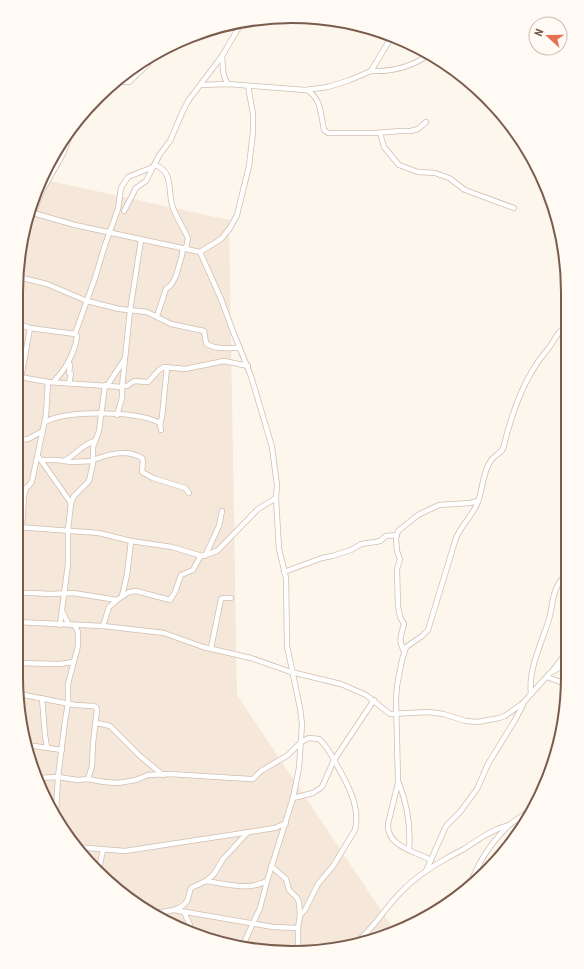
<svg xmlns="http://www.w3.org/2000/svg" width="584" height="969" font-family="'Roboto Condensed',sans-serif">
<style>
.residential{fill:#f5e8da}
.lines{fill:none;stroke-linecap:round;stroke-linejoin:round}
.street-casing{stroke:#d1beb0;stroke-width:6}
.street{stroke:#fff;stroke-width:4.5}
.rim{fill:none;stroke:#7a5c4d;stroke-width:2}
</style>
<rect width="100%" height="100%" fill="#fdf6ec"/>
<!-- residential -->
<polygon class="residential" points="41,179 229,220 237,695 395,931 380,938 292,953 203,938 138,906 73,845 31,766 16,677 18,256 37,187"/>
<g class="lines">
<!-- street casing -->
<g class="street-casing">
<g id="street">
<path d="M222,56C223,66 222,76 228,84"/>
<path d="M371,71C392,72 413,66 430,54"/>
<polyline points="201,85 228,84 305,90 328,87 350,80 371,71 392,36"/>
<polyline points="105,90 109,90 117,82 129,82 148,64"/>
<path d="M306,90C321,96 321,116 324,130L328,133H375L400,131H411L418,129L426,122"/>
<polyline points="380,133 384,147 399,165 418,172 435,173 449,178 465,190 514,208"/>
<path d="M155,165C173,171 168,189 172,205C175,215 182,226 187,236L188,239L186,248"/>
<polyline points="124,211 136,188 146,181 153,167"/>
<polyline points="33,213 75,225 200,252 221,239 230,228 237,215 249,166 253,132 253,114 248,86"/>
<polyline points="23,239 42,191 63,154 75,122"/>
<polyline points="200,252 221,299 234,334 251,376 272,447 277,485 276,498 279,549 286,578 287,646 300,708 302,724 299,768 293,798 267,881 260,908 243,945"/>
<path d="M18,277L47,284L87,301L119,309L147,312L171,324L204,331L206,343C214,350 230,348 240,348"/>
<polyline points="157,316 166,289 171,285 176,276 182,255 183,248"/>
<polyline points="18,324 30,328 75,334 95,278 105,245 118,209 121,188 128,177 153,167 160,154 170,141 182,113 188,101 222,56 242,22"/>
<polyline points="68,362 70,365 69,373 71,374 69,383"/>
<polyline points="20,377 48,382 122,387"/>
<path d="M54,381C65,370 75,353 77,336L75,334"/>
<polyline points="107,386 124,360"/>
<polyline points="122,386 127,386 134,381 148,382 159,370 164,367 185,369 224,361 248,366"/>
<polyline points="18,395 30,328"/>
<polyline points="117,415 122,398 122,387 130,311 141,240"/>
<path d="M45,422C68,410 134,411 158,422L160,424L161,430"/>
<polyline points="160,424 162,417 167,367"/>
<polyline points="17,440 28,439 43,431"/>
<polyline points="38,456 71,503"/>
<polyline points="41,460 56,460 72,462 93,461"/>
<path d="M93,460C109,454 126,449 142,458L143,461L142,472L153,478L185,488L189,493"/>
<path d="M64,461C77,454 81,445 95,441"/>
<path d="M17,490C24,489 29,488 32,481L46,415L48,382"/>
<polyline points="17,527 99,533 131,541 172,547 202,556 217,551 258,509 276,498"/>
<polyline points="22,527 24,496 26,488"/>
<polyline points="205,556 219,526 222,511"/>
<polyline points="284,572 322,558 332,556 351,550 361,544 375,542 380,541 386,536 397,535"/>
<polyline points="16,593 33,593 50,594 73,593 117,600"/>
<polyline points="122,596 127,575 131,541"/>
<polyline points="62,611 69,625"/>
<polyline points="16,622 103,626 164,633 203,647 251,658 291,672 341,684 366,695 390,714 429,712 443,714 466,721 478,722 499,718 505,716 523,703 550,673 566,664"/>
<polyline points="60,625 68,564 68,530 71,503 74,496 89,481 93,463 93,447 99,431 105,385"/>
<polyline points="103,626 109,607 117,600 129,592 136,591 170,600 175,592 181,575 193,570 200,557"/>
<polyline points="211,648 221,599 223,598 231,598"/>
<path d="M404,651C398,640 401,636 404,624L400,617L398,606L397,569L400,559L397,551L396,538L398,531L418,515L439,505L470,503L478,501"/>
<polyline points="16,663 59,664 74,662"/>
<polyline points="553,670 566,653"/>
<polyline points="547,677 566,684"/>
<polyline points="19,694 75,705 93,706 96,707 97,710 93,743 92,766 88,779"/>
<path d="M531,694C528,668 542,643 549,619C552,609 552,598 556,589C558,583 563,578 566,573"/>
<polyline points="42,698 45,735 47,747"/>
<polyline points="95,723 102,724 110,726 140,756 163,775"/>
<polyline points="27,745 62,750"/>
<path d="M37,778L58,777L77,780L88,779L104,782L118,783L136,780L148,775L170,774L250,779H253L261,771L288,755L301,742L309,738L319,739C327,746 331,754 335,762C346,781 361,806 355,830L333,866L318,884L305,910L300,915"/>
<path d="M398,783L388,824C386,846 416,852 431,860"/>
<polyline points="293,798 313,793 322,787 334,760 374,700"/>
<polyline points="56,812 58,777 65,721 68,703 68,684 78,646 78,632 75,626"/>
<polyline points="75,847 125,851 275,828 286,823"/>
<path d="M409,850C411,826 407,803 398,781L396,699L397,686L402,660L406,647L422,636L428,630L456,538C461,526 472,516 477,504C483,491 482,474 490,462C493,456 500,454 503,449C510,420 519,390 536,365C540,358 546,352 551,345C556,337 558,331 567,327"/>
<polyline points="271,866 286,879 289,890 297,898 299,902 300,915 298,928 298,952"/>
<polyline points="99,869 103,850"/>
<polyline points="426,871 446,826 460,812 477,789 488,764 515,720 523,705"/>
<polyline points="473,877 480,876"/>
<path d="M206,881C226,884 248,891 267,881"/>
<path d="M470,886C477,864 492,842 508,826C515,820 524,815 531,810"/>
<polyline points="174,910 273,927 298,928"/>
<polyline points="184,912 190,925 190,932"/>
<path d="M153,913C164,911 180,912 187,901C189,898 189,892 191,888L206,881L214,874L223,859L248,832"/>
<polyline points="361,938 367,941"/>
<path d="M357,942C374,928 385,908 401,892C414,878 431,867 447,858C453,855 458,852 464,849C479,839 491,830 509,825"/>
</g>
</g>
<!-- street -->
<use href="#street" class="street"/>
</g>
<!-- crop -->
<path d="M0 0H584V969H0ZM292 23H292A269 269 0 0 1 561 292V677A269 269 0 0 1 292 946H292A269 269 0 0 1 23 677V292A269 269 0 0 1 292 23Z" fill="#fffaf3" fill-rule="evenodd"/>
<path class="rim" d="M292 23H292A269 269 0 0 1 561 292V677A269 269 0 0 1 292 946H292A269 269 0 0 1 23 677V292A269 269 0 0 1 292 23Z"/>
<!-- north arrow -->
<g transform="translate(548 36) rotate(291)"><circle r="19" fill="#fffaf3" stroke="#cabbb1"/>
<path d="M0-3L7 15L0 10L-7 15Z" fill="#e76f51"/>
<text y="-6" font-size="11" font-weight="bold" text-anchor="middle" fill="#7a5c4d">N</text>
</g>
</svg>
